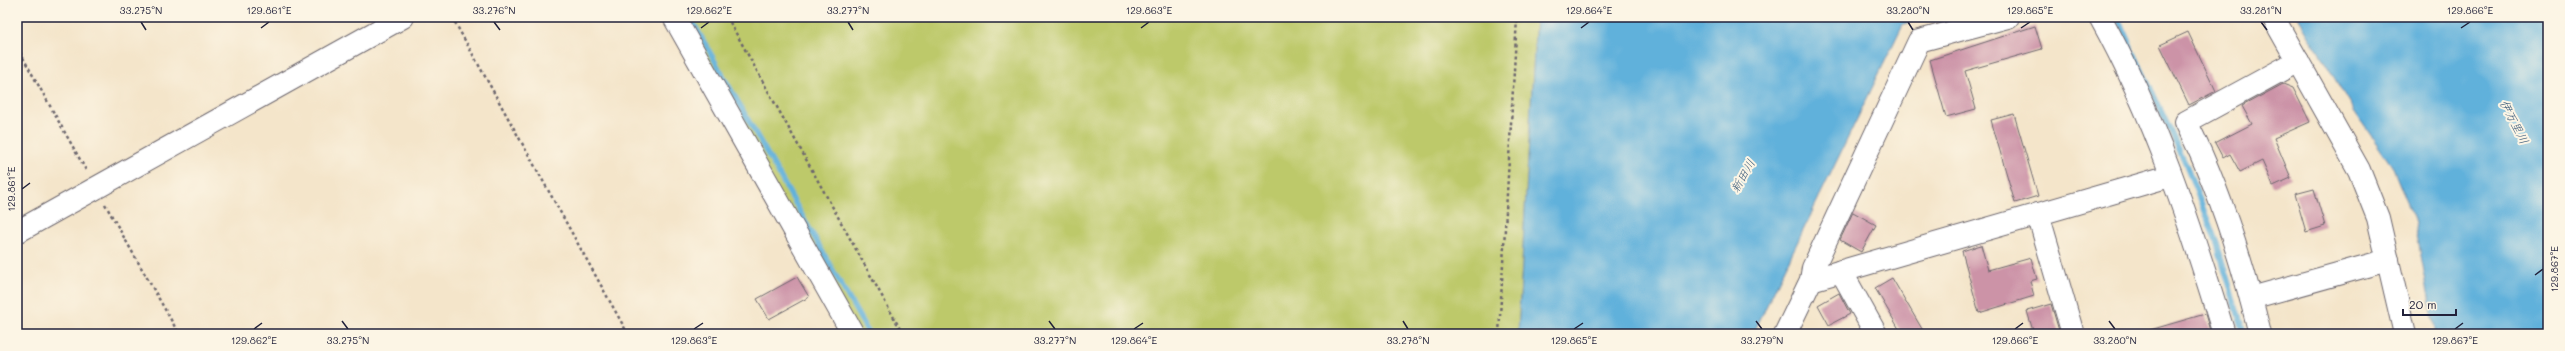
<svg xmlns="http://www.w3.org/2000/svg" width="2565" height="351" font-family="Mali,'Klee One',sans-serif">
<style>
.green{fill:#bdc96a;stroke:#707652}
.water{fill:#60b1db;stroke:#416a8b}
.lines{fill:none;stroke-linecap:round;stroke-linejoin:round}
.stream{stroke:#60b1db;stroke-width:5.5}
.building{fill:#cc93a7}
.minor-casing{stroke:#6c666d;stroke-width:24}
.path{stroke:#6c666d;stroke-width:2.5;stroke-dasharray:3 3;stroke-linecap:butt}
.minor{stroke:#fff;stroke-width:22}
.ticks{fill:none;stroke:#22223b;stroke-width:1.5}
.labels{text-anchor:middle;stroke-width:4;stroke-linejoin:round;paint-order:stroke}
.water-label{font-size:12px;font-style:italic;fill:#3b5b7b;stroke:#fcf5e5}
.neatline{fill:none;stroke:#22223b;stroke-width:1.5}
.ticks-label{font-size:10px;text-anchor:middle;fill:#22223b}
</style>
<rect width="100%" height="100%" fill="#fcf5e5"/>
<filter id="ink" filterUnits="userSpaceOnUse"><feTurbulence type="fractalNoise" baseFrequency=".025" numOctaves="2"/><feDisplacementMap in="SourceGraphic" scale="8" xChannelSelector="R" yChannelSelector="G"/><feConvolveMatrix kernelMatrix="1 2 1 2 8 2 1 2 1" color-interpolation-filters="sRGB"/></filter>
<filter id="wash" filterUnits="userSpaceOnUse"><feTurbulence type="fractalNoise" baseFrequency=".012" numOctaves="4" result="noise"/><feDisplacementMap in="SourceGraphic" scale="16" xChannelSelector="R" yChannelSelector="G"/><feGaussianBlur stdDeviation="0.9" result="paint"/><feColorMatrix in="noise" values="0 0 0 0 0 0 0 0 0 0 0 0 0 0 0 0 0 1.4 0 .05"/><feComposite in="paint" operator="in"/></filter>
<g filter="url(#wash)">
<rect width="100%" height="100%" fill="#f4e5ca"/>
<!-- green -->
<polygon class="green" points="677,17 1536,17 1518,334 859,334"/>
<!-- water -->
<g class="water">
<polygon points="1536,17 1926,17 1903,24 1753,334 1518,334"/>
<polygon points="2298,17 2548,17 2548,334 2436,334 2414,219 2392,166 2354,111"/>
</g>
<g class="lines">
<!-- stream -->
<g class="stream">
<polyline points="690,17 869,334"/>
<polyline points="2117,17 2185,162 2217,244 2244,334"/>
</g>
</g>
<g id="blocks">
<!-- building -->
<g class="building">
<polygon points="2035,26 2042,49 1965,71 1976,109 1946,117 1930,60"/>
<polygon points="2188,32 2216,91 2189,105 2160,45"/>
<polygon points="2283,84 2293,88 2310,122 2274,138 2291,178 2273,186 2262,161 2240,172 2230,154 2223,158 2215,143 2252,124 2242,106"/>
<polygon points="2014,114 2038,196 2015,203 1991,120"/>
<polygon points="2314,189 2325,226 2306,232 2295,194"/>
<polygon points="1853,212 1876,225 1861,252 1840,240"/>
<polygon points="1981,245 1988,270 2031,258 2037,279 2030,281 2034,296 1979,313 1962,251"/>
<polygon points="797,277 809,297 769,319 757,299"/>
<polygon points="1892,278 1925,334 1902,334 1875,288"/>
<polygon points="1839,293 1850,314 1829,325 1818,305"/>
<polygon points="2051,304 2060,334 2034,334 2027,311"/>
<polygon points="2205,314 2211,334 2150,334 2150,330"/>
</g>
</g>
</g>
<g filter="url(#ink)">
<use href="#blocks" fill-opacity="0" stroke="#6c666d" stroke-width="1"/>
<g class="lines">
<!-- minor casing -->
<g class="minor-casing">
<g id="minor">
<polyline points="674,17 853,334"/>
<path d="M2100,17C2155,116 2191,226 2224,334"/>
<polyline points="2273,17 2359,170 2378,218 2405,334"/>
<polyline points="2038,214 2073,334"/>
<polyline points="17,232 403,17"/>
<polyline points="1841,271 1876,334"/>
<polyline points="1811,280 2170,176"/>
<polyline points="2251,298 2388,260"/>
<polyline points="1785,334 1811,280 1813,268 1919,41 2008,17"/>
<path d="M2260,334C2242,261 2220,189 2186,122L2298,61"/>
</g>
</g>
<!-- path -->
<g class="path">
<polyline points="452,17 628,334"/>
<polyline points="727,17 903,334"/>
<polyline points="17,47 87,172"/>
<polyline points="105,204 179,334"/>
<polyline points="1499,334 1517,18"/>
</g>
<!-- minor -->
<use href="#minor" class="minor"/>
</g>
</g>
<!-- ticks -->
<path class="ticks" d="M141,22L146,30M494,22L500,30M848,22L853,30M1908,22L1913,30M2261,22L2267,30M261,28L269,22M701,28L709,22M1141,28L1149,22M1581,28L1589,22M2021,28L2030,22M2461,28L2470,22M22,189L30,183M2535,275L2543,269M342,321L348,329M1049,321L1055,329M1403,321L1408,329M1756,321L1762,329M2109,321L2115,329M254,329L262,323M694,329L703,323M1134,329L1143,323M1574,329L1583,323M2015,329L2023,323M2455,329L2463,323"/>
<g class="labels">
<!-- water labels -->
<g class="water-label">
<text transform="translate(2514 122) rotate(63)" y="4">伊万里川</text>
<text transform="translate(1743 176) rotate(-60)" y="4">新田川</text>
</g>
</g>
<!-- margin -->
<rect width="2565" height="351" fill="none" stroke="#fcf5e5" stroke-width="44"/>
<!-- scale -->
<path d="M2403 309v6h53v-6" fill="none" stroke="#22223b" stroke-width="2"/>
<text x="2409" y="309" font-size="12" fill="#22223b" stroke="#fcf5e5" stroke-width="3" paint-order="stroke">20 m</text>
<rect x="22" y="22" width="2521" height="307" class="neatline"/>
<g class="ticks-label">
<text x="141" y="14">33.275°N</text>
<text x="269" y="14">129.861°E</text>
<text x="494" y="14">33.276°N</text>
<text x="709" y="14">129.862°E</text>
<text x="848" y="14">33.277°N</text>
<text x="1149" y="14">129.863°E</text>
<text x="1589" y="14">129.864°E</text>
<text x="1908" y="14">33.280°N</text>
<text x="2030" y="14">129.865°E</text>
<text x="2261" y="14">33.281°N</text>
<text x="2470" y="14">129.866°E</text>
<text transform="translate(11 189) rotate(-90)" y="4">129.861°E</text>
<text transform="translate(2554 269) rotate(-90)" y="4">129.867°E</text>
<text x="254" y="344">129.862°E</text>
<text x="348" y="344">33.275°N</text>
<text x="694" y="344">129.863°E</text>
<text x="1055" y="344">33.277°N</text>
<text x="1134" y="344">129.864°E</text>
<text x="1408" y="344">33.278°N</text>
<text x="1574" y="344">129.865°E</text>
<text x="1762" y="344">33.279°N</text>
<text x="2015" y="344">129.866°E</text>
<text x="2115" y="344">33.280°N</text>
<text x="2455" y="344">129.867°E</text>
</g>
</svg>
